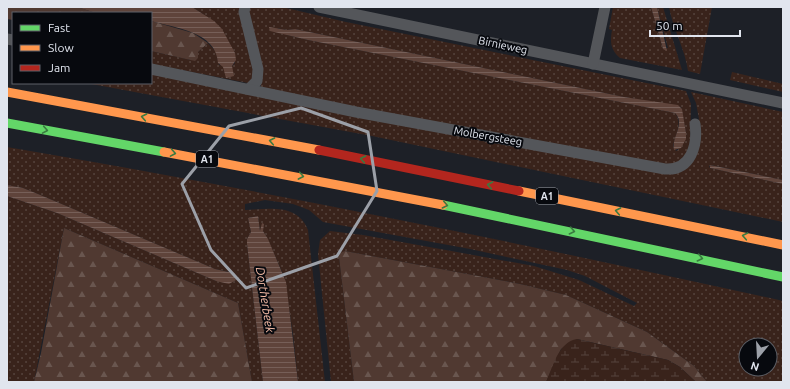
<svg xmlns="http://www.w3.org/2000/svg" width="790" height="389" font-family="Ubuntu,sans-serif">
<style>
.grass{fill:url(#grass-dots);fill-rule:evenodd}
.forest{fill:url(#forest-firs)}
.wetland{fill:url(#wetland-marsh)}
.water{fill:url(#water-rules)}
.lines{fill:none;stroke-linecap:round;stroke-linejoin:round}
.street{stroke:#54565a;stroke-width:11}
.fast{stroke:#63d668;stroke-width:9}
.slow{stroke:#ff974d;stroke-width:9}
.jam{stroke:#b3261e;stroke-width:9}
.oneway{stroke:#3a7a40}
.marked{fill:none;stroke:#9ca0a8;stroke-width:3;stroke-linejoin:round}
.labels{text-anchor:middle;stroke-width:4;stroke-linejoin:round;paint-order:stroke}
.shield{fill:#07090e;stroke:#a0a3ab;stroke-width:1}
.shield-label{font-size:10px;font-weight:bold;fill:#e1e5ee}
.street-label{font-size:11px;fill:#e1e5ee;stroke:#07090e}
.water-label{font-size:12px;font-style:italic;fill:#f9bfa9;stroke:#07090e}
</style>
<defs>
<pattern id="grass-dots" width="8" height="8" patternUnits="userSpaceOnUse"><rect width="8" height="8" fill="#39231b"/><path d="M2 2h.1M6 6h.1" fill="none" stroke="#55433c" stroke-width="1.8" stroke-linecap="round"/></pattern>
<pattern id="forest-firs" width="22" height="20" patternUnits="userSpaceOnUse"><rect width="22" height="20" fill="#503931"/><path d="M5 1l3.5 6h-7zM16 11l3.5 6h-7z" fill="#69564f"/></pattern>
<pattern id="wetland-marsh" width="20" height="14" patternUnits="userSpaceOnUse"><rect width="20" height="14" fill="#39231b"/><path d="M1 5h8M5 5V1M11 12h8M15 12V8" fill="none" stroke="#55433c"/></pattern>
<pattern id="water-rules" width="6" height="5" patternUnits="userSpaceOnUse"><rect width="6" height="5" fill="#5f443b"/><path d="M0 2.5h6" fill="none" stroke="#765f58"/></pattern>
</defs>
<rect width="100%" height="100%" fill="#1d2027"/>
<!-- grass -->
<g class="grass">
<polygon points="192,7 241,7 253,68 253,78 248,83 151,64 151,51 191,60 198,58 198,52 208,43 216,52 219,65 232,66 235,63 235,53 203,14"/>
<path d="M249,7H282L346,22L686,91L691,104L690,151L674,166L329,103L261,87C260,81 263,74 262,68C260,47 249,28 249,7ZM277,28L287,30L295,29L624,97L681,107L686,133L678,150L676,151L673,146C675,136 683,123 675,113L308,40L287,35Z"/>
<path d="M613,7H651L663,49L668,48L657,7H663L682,70L620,58C610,50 610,41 612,30L609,29Z"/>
<path d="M669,7H712L700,74L688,71C685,49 673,29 669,7Z"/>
<polygon points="732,72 783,84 783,92 730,80"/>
<polygon points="151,73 216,88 680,171 699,119 696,103 691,92 783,112 783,180 711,165 709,166 710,168 783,184 783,222 372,136 86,83 151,83"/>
<path d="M7,147C267,191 526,244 783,301V382H707L694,366L647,332L566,295L520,284L345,251L339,257L354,382H331L318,254L320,240L330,231L363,235L534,266L579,280L634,306L637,303L585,276L567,270L470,249L323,222L309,210L293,204L265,200L245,204V210C268,209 298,203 308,230L325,382H298L293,334L284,276L266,236L263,231H260L258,216L248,218L251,232L247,239V244L263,382H252L238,303L64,228L34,382H7V196L57,213L216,281L230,272L215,269L38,194L23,188L7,185ZM746,345H770V369H746Z"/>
</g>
<!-- forest -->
<g class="forest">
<polygon points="7,7 77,7 96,13 13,13 13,20 7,19"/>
<polygon points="151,21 193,33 208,43 198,52 198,58 195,61 151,51"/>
<polygon points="64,228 238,303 252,382 34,382 41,353"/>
<polygon points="345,251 520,284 566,295 647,332 694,366 707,382 696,382 680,367 668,360 577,339 561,349 546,382 354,382 339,257 340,253"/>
</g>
<!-- wetland -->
<path class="wetland" d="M577,339L668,360L680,367L696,382H546C553,367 558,342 577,339Z"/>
<!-- water -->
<g class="water">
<path d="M77,7H192L214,21L222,29L235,53L236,60L232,66L234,76L226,78L223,67L218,63C216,31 175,28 151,21V13H96Z"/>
<polygon points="651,7 657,7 667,51 663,49"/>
<path d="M269,27L287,30L295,29L624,97L678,105L682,109L686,133V139L681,148L674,150C671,137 686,124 675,113L308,40L270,31Z"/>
<polygon points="710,165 783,180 783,184 710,168"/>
<polygon points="7,185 23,188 38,194 215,269 233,273 236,280 229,284 216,281 57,213 7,196"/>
<polygon points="258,216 260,231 262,223 264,224 263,231 268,239 286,282 298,382 263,382 247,244 247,239 251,232 248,218"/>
</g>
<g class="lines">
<!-- street -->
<g class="street">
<polyline points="245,7 244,12 258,69 257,81 249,89"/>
<polyline points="319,7 783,103"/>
<polyline points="7,39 13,40"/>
<polyline points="593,64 605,7"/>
<path d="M151,69L356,112L665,169C691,171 698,145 695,124"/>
</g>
<!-- fast -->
<g class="fast">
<polyline points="7,123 164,152"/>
<polyline points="443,205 783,277"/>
</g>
<!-- slow -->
<g class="slow">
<polyline points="7,92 319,150"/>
<polyline points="164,152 443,205"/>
<polyline points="519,191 783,245"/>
</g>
<!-- jam -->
<polyline class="jam" points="319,150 519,191"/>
</g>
<!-- one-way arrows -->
<defs><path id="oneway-chevron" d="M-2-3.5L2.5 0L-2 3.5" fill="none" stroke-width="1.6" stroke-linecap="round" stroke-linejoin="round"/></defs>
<g class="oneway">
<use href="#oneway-chevron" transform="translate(144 117) rotate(-169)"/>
<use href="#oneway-chevron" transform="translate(45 130) rotate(10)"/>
<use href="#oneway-chevron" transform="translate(272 141) rotate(-169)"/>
<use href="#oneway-chevron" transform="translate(173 153) rotate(10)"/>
<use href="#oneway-chevron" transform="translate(363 159) rotate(-169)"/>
<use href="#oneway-chevron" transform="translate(301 176) rotate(11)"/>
<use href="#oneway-chevron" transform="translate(490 185) rotate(-169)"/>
<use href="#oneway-chevron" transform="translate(445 205) rotate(12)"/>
<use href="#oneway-chevron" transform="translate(618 211) rotate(-169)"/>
<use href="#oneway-chevron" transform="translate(572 231) rotate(12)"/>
<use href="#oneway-chevron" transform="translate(745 236) rotate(-169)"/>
<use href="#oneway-chevron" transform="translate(700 258) rotate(12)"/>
</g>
<!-- marked area -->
<path class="marked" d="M301,108L368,132L377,191L337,256L246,288L211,250L182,184L229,126Z"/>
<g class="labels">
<!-- shield labels -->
<g class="shield">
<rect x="196" y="151" width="22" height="16" rx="3"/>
<rect x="536" y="188" width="22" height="16" rx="3"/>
</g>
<g class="shield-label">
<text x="207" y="163">A1</text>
<text x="547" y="200">A1</text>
</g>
<!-- street labels -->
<g class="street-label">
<text transform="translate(503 45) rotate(12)" y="4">Birnieweg</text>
<text transform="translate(488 136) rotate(10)" y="4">Molbergsteeg</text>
</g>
<!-- water labels -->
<g class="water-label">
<text transform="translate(265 300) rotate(81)" y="4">Dortherbeek</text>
</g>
</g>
<!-- border -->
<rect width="790" height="389" fill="none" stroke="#e1e5ee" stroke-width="16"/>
<!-- legend -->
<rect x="12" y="12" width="140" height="72" fill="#07090e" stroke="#5e6168"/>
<rect x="20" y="25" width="20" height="6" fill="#63d668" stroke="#5e6168"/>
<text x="48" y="32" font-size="12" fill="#e1e5ee">Fast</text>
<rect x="20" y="45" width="20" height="6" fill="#ff974d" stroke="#5e6168"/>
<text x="48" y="52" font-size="12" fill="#e1e5ee">Slow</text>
<rect x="20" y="65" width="20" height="6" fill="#b3261e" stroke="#5e6168"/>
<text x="48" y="72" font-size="12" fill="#e1e5ee">Jam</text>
<!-- north arrow -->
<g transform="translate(758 357) rotate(198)"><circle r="19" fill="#07090e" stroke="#5e6168"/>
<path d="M0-3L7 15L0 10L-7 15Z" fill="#9ca0a8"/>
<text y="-6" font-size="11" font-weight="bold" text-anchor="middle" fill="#e1e5ee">N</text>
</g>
<!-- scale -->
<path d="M650 30v6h90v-6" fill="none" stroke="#e1e5ee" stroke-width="2"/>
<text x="656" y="30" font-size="12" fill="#e1e5ee" stroke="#07090e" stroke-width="3" paint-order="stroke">50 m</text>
</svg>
